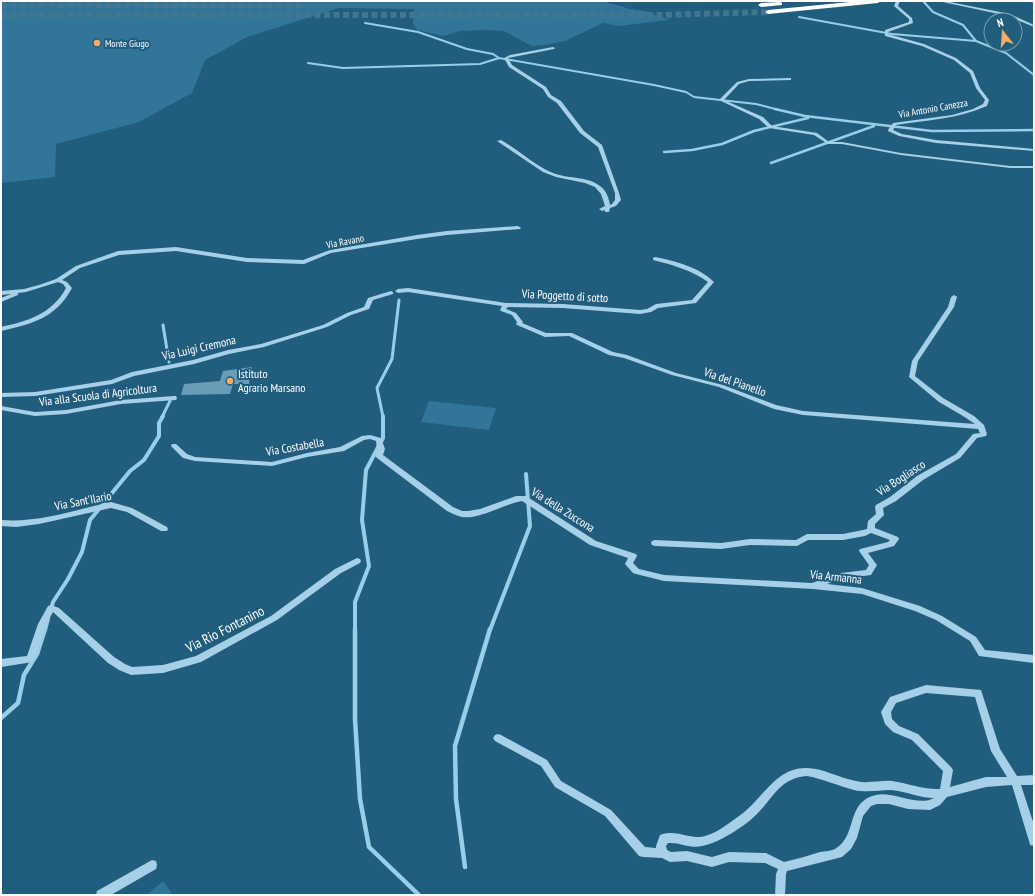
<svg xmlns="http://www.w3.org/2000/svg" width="1035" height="896" font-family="'PT Sans Narrow',sans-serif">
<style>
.green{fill:#317699}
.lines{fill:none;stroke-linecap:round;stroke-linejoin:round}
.stream-far4{stroke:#98cee8;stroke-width:2}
.stream-far3{stroke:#98cee8;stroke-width:2.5}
.stream-far2{stroke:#98cee8;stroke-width:3}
.stream-far1{stroke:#98cee8;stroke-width:4}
.stream{stroke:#98cee8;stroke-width:4.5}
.building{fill:#6b9cb7}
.highway-tunnel{stroke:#427590;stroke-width:6;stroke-dasharray:6 3.5;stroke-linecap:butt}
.minor{fill:#a5d0e7;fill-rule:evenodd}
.highway{fill:#fff;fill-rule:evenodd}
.poi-dot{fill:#f3ad66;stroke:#215d7d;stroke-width:1.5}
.labels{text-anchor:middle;stroke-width:4;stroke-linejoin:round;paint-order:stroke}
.far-poi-label{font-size:10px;fill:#fff;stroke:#215d7d;text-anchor:start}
.far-street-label{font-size:10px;fill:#fff;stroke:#215d7d}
.street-label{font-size:12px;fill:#fff;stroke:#215d7d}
.poi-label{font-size:12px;fill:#fff;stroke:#215d7d;text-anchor:start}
.near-street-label{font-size:14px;fill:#fff;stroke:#215d7d}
</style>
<rect width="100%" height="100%" fill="#215d7d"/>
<!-- green -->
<g class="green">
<polygon points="1,1 603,1 630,9 645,11 670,20 618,26 603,23 565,41 545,45 532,46 504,31 484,30 460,31 444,36 417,30 413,23 414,9 339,8 247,37 205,60 192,93 139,122 56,144 55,177 1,183"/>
<polygon points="429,401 496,408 489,430 421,422"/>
<polygon points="163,881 173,895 147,895"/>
</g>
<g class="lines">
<!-- stream-far4 -->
<g class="stream-far4">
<polyline points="923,1 933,12 963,25 976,41 1006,53 1034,75"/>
<polyline points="799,17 892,34 976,41"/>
<polyline points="365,23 418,32 467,49 493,54 499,58"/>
<polyline points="308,63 343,68 480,64 499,58 654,85 686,92 694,97 756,104 779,110"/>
</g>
<!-- stream-far3 -->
<g class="stream-far3">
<polyline points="775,109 805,116 932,131 1034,130"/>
<polyline points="664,152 692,150 722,144 754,131 808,118"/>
<polyline points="771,163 874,126"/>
</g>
<!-- stream-far2 -->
<g class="stream-far2">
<polyline points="163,325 169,362"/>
<polyline points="162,417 170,401"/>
<polyline points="383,417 377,388 392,359 399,300"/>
</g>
<!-- stream-far1 -->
<g class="stream-far1">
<polyline points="51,609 53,602 68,579 82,552 90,520 130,471 144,460 159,436 159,423 163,416"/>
<polyline points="45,630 48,619"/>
<polyline points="355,630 355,602 369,566 362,520 366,470 383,438 383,416"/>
<polyline points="490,630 530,526 526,474"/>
</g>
<!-- stream -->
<g class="stream">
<polyline points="355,629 355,719 360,799 369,847 419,895"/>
<polyline points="1,718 18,703 24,675 37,654 45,629"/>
<polyline points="465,867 456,799 455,746 490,629"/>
</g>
</g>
<!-- building -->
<polygon class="building" points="252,367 249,384 233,384 230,394 181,395 184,384 220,381 223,371"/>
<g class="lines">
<!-- highway-tunnel -->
<g class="highway-tunnel">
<polyline points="1,4 306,6"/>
<polyline points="1,15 661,15 768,12"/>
</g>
<!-- minor -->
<g class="minor">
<path d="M896,1H900L898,6L912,18L913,23L888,32V34L924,44L956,58L973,71L980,88L989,100L987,106C958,119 927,120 896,125L893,130L902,134L936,140L1034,149V151L936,143L899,136L888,131V130L893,123L952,115L973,109L983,104L985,100L976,88L970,73L954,60L922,46L885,36V30L909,22V19L894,6Z"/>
<polygon points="938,1 945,1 1010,14 1034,25 1034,27 1008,16"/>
<polygon points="1030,1 1034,1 1034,3"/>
<path d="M553,47L555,48L554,49L508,58L512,65L546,87L551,95L561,101L584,131L602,145L619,193L621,200L616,206L610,208L609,212H605V210L602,211L599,209L605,206L601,194L595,187L585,183L556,177L543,172L497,141L501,140C519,150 534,165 553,173C568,179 587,176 600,186C606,190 609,198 610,205L612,204L615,200V193L598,147L580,133L557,103L548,97L543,89L509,67L504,58L510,55Z"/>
<polygon points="790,78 791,78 791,80 749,81 739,84 724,100 763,117 772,126 817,133 829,142 842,142 901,153 1010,166 1034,166 1034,168 1010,168 901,155 842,144 828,144 814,135 769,128 759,119 719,100 737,82 749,79"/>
<path d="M518,226L521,228L520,229L447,235L417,239L331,253L304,264L247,262L176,251L119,255L80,268L62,280L67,282L72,288C56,318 32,324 1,331V327C28,321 52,314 66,288L63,284L58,282L26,292L18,293V295L1,302V298L11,294L1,295V291L24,289L39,285L56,279L76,266L118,251L176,247L247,258L303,260L330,250L417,235L447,231Z"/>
<path d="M655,257C675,261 699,267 714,282L696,303L658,308L651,312L640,314L563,308L508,307L506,309L516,313L523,322L522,323L546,333H572L613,352L627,355L676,373L723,385L776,405L803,411L975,424L963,416L939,402L909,377L912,361L948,307L951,297L954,295L956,296L957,297L954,307L918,361L915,376L943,398L974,416L984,425L987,434L986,436L977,438L960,458L923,480L896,501L883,508L884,515L875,524V528L898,537L899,539L894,546L868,553L877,565L871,575L841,579L827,584L862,588L920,606L942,616L976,637L985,650L1034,655V663L979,656L970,641L936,620L915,611L862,594L813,589L664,581L636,574L633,573L625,564L628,558L590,545L522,501C504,504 479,520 462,517C457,516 452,513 447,511L377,458L375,456L377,449L376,441L370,439L364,440L344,451L307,457L272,466L195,461L183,458L171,446L172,444H176L187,454L195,457L272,462L307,453L340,447L362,436L370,435L381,438L385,449L383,455L453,507L462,511H468L480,509L516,496H526L596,541L636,554L637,556L633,563L639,569L664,575L812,583L841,573L866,570L869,565L859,551L860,549L888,542L890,540L871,533L865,536L843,540H808L797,546L750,545L721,549L655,546L652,545L651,543L652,541L655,540L721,543L750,539L796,540L807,534H843L863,530L867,529L868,521L876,514L875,507L876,505L890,497L917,476L956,454L973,434L980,433L978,429L803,415L774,409L719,387L672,375L624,358L609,355L569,336L545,337L517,325L516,324L517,322L512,315L501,311L500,310L502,306L408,292L398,293L395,291L398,289L408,288L506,303L563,304L640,310L647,309L656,304L692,300L708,282C691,270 673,265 653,260V258Z"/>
<polygon points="391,291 393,292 393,294 373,300 369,309 351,315 327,327 264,347 229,354 194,364 134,376 112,384 35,396 1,397 1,393 35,392 111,380 132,372 193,360 228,350 261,344 323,325 347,313 364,307 368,298"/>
<polygon points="174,396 176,396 177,398 176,400 121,404 66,414 35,416 1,410 1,406 35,412 66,410 121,400"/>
<path d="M111,502L132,508L167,527L168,529L167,531H161L127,512L111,508L39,524L16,527L1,526V520C38,523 75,510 111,502Z"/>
<polygon points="357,558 360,559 361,561 360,563 341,573 277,620 201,662 163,673 131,675 119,670 108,663 53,612 46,625 33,662 1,667 1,659 27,656 38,624 48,606 51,605 59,608 114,657 125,664 132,667 163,665 196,656 271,616 335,569"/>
<path d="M926,685L981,690L1000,749L1017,776L1034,775V785H1021L1034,825V846L1030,845L1029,841L1012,785L986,787L947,797L940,805L930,810L908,809L889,804H877L871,806L863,816L857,838L851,849L842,857L787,871L786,874L785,895H775L776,874L778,869L765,863L729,862L712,867L687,861L670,862L662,858L643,857L639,856L605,816L555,787L541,766L495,741L493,738L495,735L498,734L501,735L547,760L561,781L611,810L645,847L656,848V846L660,835C673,830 683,836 696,837C711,838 728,824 739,816C762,801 774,768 806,768C823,768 839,778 856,781C868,784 880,780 892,781C908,783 923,790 940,789L943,771L912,740L893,732L885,724L881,712L890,697ZM926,693L975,697L991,751L1007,777H986L950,787L953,770L951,767L918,734L899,726L892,719L891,712L896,703ZM807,776C824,779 838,786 854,790C868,793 878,790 891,790C906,791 919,798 934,798C918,807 893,791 876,795C845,802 858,836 835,849C831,851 825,851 820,852C808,856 796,859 784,862L766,853L729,852L712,857L687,851L671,852L667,850L666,846L668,843C680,842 691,849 702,846C719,843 745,826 757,814C774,797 780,778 807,776Z"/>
<polygon points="152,860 156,861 157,865 156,869 111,895 96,895 97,891"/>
</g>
<!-- highway -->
<g class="highway">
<polygon points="860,1 881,1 878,3 768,14 765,12 768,10"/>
<polygon points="780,2 782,3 782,5 761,7 758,5 761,3"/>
</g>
</g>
<!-- markers -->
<g class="poi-dot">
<circle cx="97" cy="43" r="4"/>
<circle cx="230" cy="381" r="4"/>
</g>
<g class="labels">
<!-- far-poi labels -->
<g class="far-poi-label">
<text x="105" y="47">Monte Giugo</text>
</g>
<!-- far-street labels -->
<g class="far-street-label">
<text transform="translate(933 108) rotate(-10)" y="4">Via Antonio Canezza</text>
<text transform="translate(345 241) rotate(-11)" y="4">Via Ravano</text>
</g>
<!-- street labels -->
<g class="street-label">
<text transform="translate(565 296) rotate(3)" y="4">Via Poggetto di sotto</text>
<text transform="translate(199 348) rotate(-13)" y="4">Via Luigi Cremona</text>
<text transform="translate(735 382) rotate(19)" y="4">Via del Pianello</text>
<text transform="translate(98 395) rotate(-7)" y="4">Via alla Scuola di Agricoltura</text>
<text transform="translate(295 447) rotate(-10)" y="4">Via Costabella</text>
<text transform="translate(901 478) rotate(-33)" y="4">Via Bogliasco</text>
<text transform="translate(83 501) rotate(-11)" y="4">Via Sant'Ilario</text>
<text transform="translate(563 510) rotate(32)" y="4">Via della Zuccona</text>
<text transform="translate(836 577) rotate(6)" y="4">Via Armanna</text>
</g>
<!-- poi labels -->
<g class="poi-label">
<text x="238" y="378">Istituto<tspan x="238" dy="14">Agrario Marsano</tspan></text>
</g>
<!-- near-street labels -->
<g class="near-street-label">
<text transform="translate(225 629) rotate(-27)" y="5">Via Rio Fontanino</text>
</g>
</g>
<!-- border -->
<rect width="1035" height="896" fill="none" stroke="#ffffff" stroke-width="4"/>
<!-- north arrow -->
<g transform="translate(1003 32) rotate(343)"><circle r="19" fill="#215d7d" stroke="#7a9eb1"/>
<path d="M0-3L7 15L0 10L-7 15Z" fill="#f3ad66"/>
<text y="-6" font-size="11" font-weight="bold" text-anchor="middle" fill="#ffffff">N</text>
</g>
</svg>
